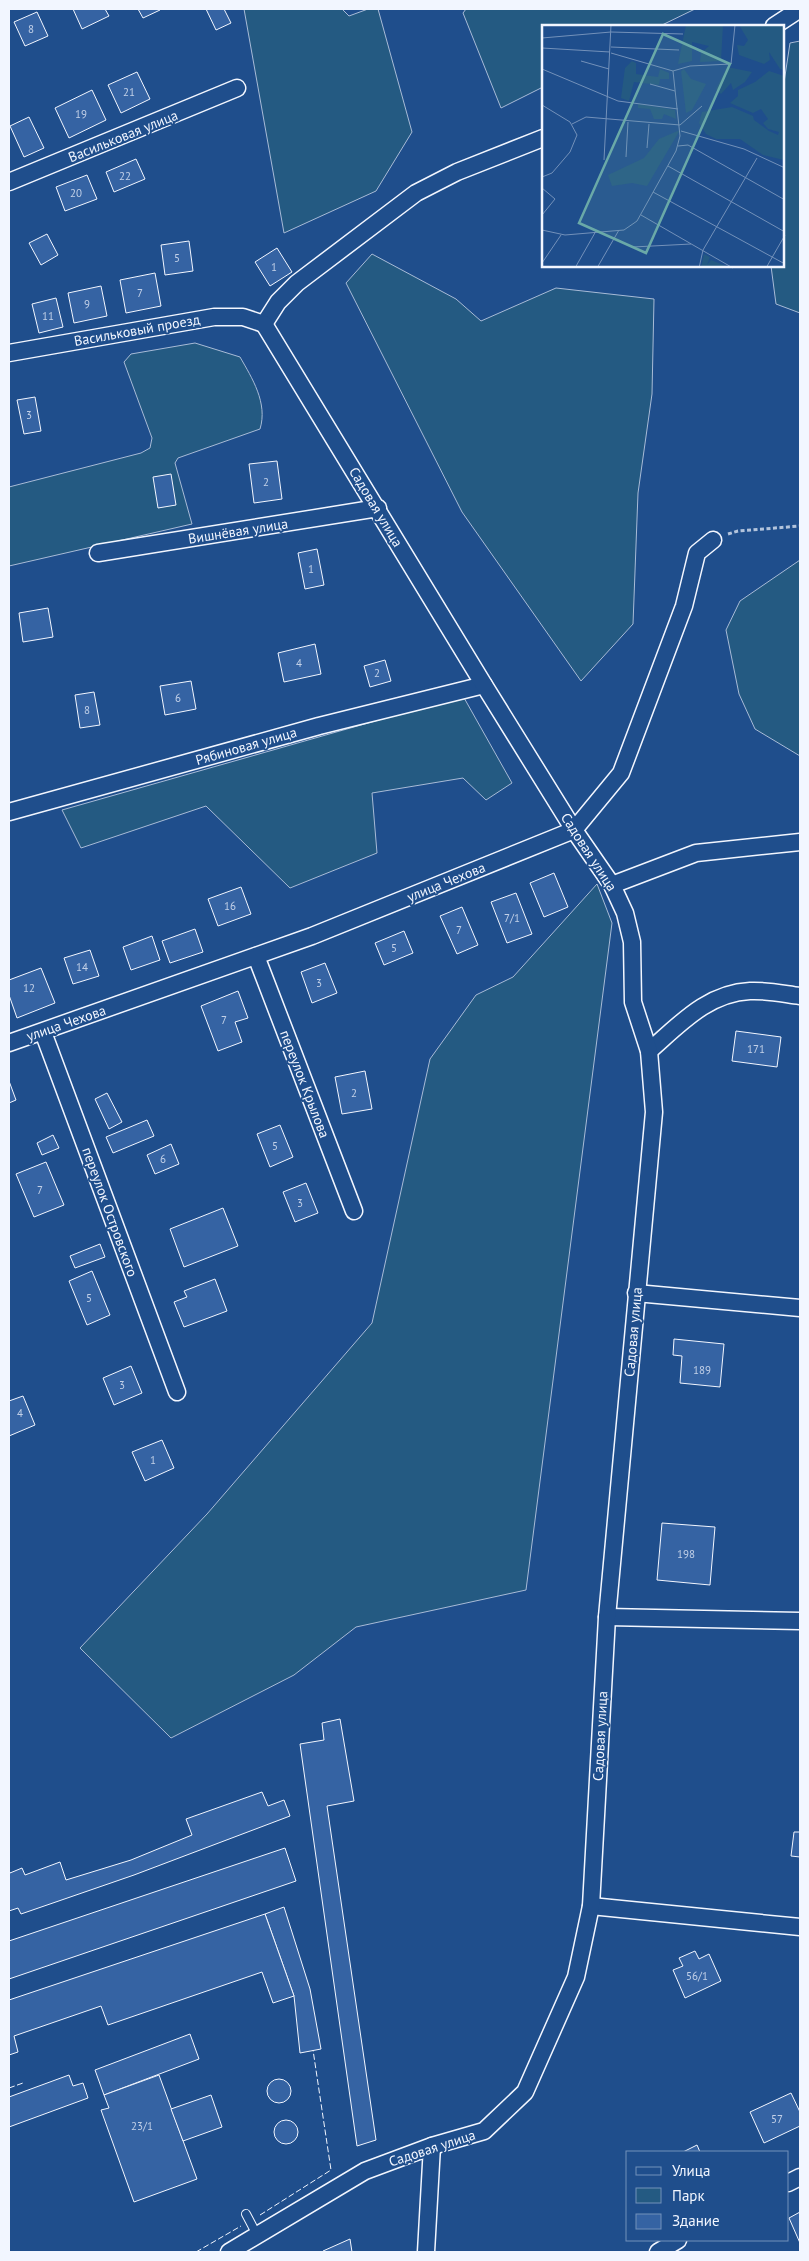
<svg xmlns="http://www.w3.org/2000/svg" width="809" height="2261" font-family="'PT Sans',sans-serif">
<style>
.green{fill:#245a82;stroke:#a8bbd7}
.building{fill:#3563a3;stroke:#f2f6ff}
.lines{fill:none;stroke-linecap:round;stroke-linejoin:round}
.service-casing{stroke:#f2f6ff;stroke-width:10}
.minor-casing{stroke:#f2f6ff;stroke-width:19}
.path{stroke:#b3c4dc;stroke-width:3;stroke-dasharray:4 2.5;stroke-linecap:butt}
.service{stroke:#1f4e8c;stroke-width:8}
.minor{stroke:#1f4e8c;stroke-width:16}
.fence{stroke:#f2f6ff;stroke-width:1;stroke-dasharray:6 2.5;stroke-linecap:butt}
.labels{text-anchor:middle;stroke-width:4;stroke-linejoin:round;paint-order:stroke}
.number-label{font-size:11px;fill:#c3d1e8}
.street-label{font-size:14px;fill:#f2f6ff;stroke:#1f4e8c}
.inset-road{fill:none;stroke:#7391ba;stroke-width:1}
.view{fill:#6aa9a8;fill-opacity:0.15;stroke:#6aa9a8;stroke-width:2.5}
.inset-edge{fill:none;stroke:#f2f6ff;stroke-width:2.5}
</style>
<rect width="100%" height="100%" fill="#1f4e8c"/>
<!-- green -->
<g class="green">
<polygon points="244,9 342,9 349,16 368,9 378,9 412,132 376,191 284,233"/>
<polygon points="466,9 695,9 660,26 543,26 543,87 501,108 463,13"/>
<polygon points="800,41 800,313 776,304 771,266 783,266 783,89 790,43"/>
<polygon points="372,254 456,299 481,321 556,288 654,299 652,394 638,493 633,624 581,681 462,512 346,283"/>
<path d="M195,343L240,357C252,378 268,403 260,429L178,458L175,463L192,524L9,566V487L141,453L150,448L152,438L124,362L131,354Z"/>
<polygon points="800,560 800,756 755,729 739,694 726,630 740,601"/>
<polygon points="463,696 512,783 486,800 463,778 372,793 377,853 290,888 206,806 81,848 62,810"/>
<polygon points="597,884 612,923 526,1590 356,1627 294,1675 171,1738 80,1648 207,1514 372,1323 430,1059 476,995 513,977"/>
</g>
<!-- building -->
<g class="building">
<polygon points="73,9 105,9 109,16 82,29"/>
<polygon points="138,9 160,9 160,10 143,18"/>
<polygon points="206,9 224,9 231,23 216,30"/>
<polygon points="37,12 48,36 25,46 14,22"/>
<polygon points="137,72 150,99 121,113 108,85"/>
<polygon points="92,90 106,120 69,138 55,108"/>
<polygon points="29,117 44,148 24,157 10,126"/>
<polygon points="136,159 145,179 114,192 106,172"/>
<polygon points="87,175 97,199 65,211 56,187"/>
<polygon points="47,234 58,255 41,265 29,243"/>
<polygon points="189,241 193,271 165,275 161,245"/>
<polygon points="277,248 292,272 270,286 255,262"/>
<polygon points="155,273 161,306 126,313 120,280"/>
<polygon points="101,286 107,316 74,323 68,293"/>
<polygon points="56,298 63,327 39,333 32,304"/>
<polygon points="35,397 41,431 24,434 17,400"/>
<polygon points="277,461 282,499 254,503 249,464"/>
<polygon points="171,474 176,505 158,508 153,477"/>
<polygon points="317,549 324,585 305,589 298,553"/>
<polygon points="48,608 53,637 23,642 19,613"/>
<polygon points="315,644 321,674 284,682 278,653"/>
<polygon points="385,660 391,681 370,687 364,666"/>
<polygon points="191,681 196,709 165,715 160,686"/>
<polygon points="94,692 100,725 80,728 75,695"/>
<polygon points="554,873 568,907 544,917 530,883"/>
<polygon points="241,887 251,914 218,926 208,899"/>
<polygon points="516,893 532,934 507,943 491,902"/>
<polygon points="462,907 478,945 457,954 440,916"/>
<polygon points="195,929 203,952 170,963 162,941"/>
<polygon points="404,931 413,953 384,965 375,943"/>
<polygon points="152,936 160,960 131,970 123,947"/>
<polygon points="90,950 99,976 73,984 64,958"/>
<polygon points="325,963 337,993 312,1003 301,972"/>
<polygon points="41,968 55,1003 17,1018 9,995 9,980"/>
<polygon points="238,991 248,1018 235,1022 242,1042 218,1051 201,1006"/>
<polygon points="736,1031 781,1037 777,1067 732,1061"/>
<polygon points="365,1071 372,1109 342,1114 335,1077"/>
<polygon points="9,1081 16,1100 9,1103"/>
<polygon points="107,1093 122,1122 109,1129 95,1099"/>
<polygon points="147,1120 154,1136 113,1153 106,1137"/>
<polygon points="280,1125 293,1157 270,1167 257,1134"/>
<polygon points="53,1135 59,1148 42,1155 37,1143"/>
<polygon points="171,1144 179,1164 155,1174 147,1155"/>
<polygon points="46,1162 64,1205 34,1217 16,1174"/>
<polygon points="306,1183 318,1213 295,1222 283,1192"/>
<polygon points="223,1208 238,1246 184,1267 170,1229"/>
<polygon points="100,1244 105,1257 75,1268 70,1256"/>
<polygon points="92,1271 110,1315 87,1325 69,1281"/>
<polygon points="215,1279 227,1311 184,1327 174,1302 187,1297 184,1291"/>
<polygon points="674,1339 724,1344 720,1387 680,1383 682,1356 673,1355"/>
<polygon points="131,1366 142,1393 114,1405 103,1378"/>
<polygon points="23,1396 35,1425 9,1436 9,1401"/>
<polygon points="162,1440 174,1468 145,1481 132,1452"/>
<polygon points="662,1523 715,1527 710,1585 657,1580"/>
<polygon points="340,1719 354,1801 327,1806 376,2140 357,2146 300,1744 324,1740 322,1723"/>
<polygon points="262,1792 268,1806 284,1800 290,1816 134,1875 21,1914 18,1908 9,1911 9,1870 10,1873 22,1868 25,1875 60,1862 66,1880 131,1860 192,1835 186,1819"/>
<polygon points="794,1832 800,1832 800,1857 791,1856"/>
<polygon points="285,1848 296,1881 9,1979 9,1941"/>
<polygon points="284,1907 310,1989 321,2049 300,2053 294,1996 265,1914"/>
<polygon points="265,1914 294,1996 273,2003 262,1972 108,2025 101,2006 14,2036 18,2052 9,2055 9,2000"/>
<polygon points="695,1951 699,1959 709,1954 721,1981 685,1998 673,1970 683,1966 679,1958"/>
<polygon points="190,2034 199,2059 104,2095 95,2070"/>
<polygon points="69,2075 73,2086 83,2083 88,2098 9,2127 9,2097"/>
<polygon points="159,2075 197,2179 134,2202 101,2110 109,2108 104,2095"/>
<circle cx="279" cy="2091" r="12"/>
<polygon points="791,2093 800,2112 800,2126 764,2143 750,2112"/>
<polygon points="211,2095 222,2127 183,2141 171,2109"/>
<circle cx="286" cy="2132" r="12"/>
<polygon points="697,2145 700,2152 683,2152"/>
<polygon points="800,2212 800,2243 789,2218"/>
<polygon points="350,2239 352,2252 323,2252 323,2251"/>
</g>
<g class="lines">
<!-- service casing -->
<g class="service-casing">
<polyline id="service" points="246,2214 257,2235"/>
</g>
<!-- minor casing -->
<g class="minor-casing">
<g id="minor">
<polyline points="774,26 800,9"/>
<polyline points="9,182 237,88"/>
<polyline points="264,324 278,302 297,283 416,193 457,172 543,138"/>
<polyline points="9,353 214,317 243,317 264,324"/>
<polyline points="98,553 378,508"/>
<polyline points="9,812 319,726 484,685"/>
<polyline points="612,885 696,853 800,842"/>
<polyline points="256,956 354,1211"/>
<polyline points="43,1032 177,1392"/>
<polyline points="9,1043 312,936 574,830 621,773 684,606 697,553 713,540"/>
<path d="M649,1051C679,1025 707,993 750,991C766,990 784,994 800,996"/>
<polyline points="636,1293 800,1308"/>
<polyline points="607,1617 800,1621"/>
<polyline points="591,1906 800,1927"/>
<polyline points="788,2183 800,2177"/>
<polyline points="229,2252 365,2171 432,2146 484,2131 525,2092 576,1977 591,1906 607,1617 654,1112 649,1051 633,1002 632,942 625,913 612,885 574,830 484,685 264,324"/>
<polyline points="426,2252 432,2146"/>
<polyline points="658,2252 678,2240"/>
</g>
</g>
<!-- path -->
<polyline class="path" points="728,534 738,531 800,526"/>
<!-- service -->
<use href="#service" class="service"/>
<!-- minor -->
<use href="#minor" class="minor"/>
<!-- fence -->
<g class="fence">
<polyline points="9,2088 23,2083"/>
<polyline points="260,2215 331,2170 313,2050"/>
<polyline points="196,2252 241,2226"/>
</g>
</g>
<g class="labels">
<!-- number labels -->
<g class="number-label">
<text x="31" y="33">8</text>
<text x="129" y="96">21</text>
<text x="81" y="118">19</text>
<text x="125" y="180">22</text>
<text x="76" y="197">20</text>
<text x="177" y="262">5</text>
<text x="274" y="271">1</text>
<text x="140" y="297">7</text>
<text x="87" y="308">9</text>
<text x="48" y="320">11</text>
<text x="29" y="419">3</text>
<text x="266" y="486">2</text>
<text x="311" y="573">1</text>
<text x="299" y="667">4</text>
<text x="377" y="677">2</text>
<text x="178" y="702">6</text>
<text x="87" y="714">8</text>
<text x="230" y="910">16</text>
<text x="512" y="922">7/1</text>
<text x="459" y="934">7</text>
<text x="394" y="952">5</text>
<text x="82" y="971">14</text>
<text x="319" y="987">3</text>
<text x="29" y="992">12</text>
<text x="224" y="1024">7</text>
<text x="756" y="1053">171</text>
<text x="354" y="1097">2</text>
<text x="275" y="1150">5</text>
<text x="163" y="1163">6</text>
<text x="40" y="1194">7</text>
<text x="300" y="1207">3</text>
<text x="89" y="1302">5</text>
<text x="702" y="1374">189</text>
<text x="122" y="1389">3</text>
<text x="20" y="1417">4</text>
<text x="153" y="1464">1</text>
<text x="686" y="1558">198</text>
<text x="697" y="1980">56/1</text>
<text x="777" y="2123">57</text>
<text x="142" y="2130">23/1</text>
</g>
<!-- street labels -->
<g class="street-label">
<text transform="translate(123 136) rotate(-22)" y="5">Васильковая улица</text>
<text transform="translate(137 330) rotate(-10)" y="5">Васильковый проезд</text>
<text transform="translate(376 507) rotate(59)" y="5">Садовая улица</text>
<text transform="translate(238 531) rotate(-9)" y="5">Вишнёвая улица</text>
<text transform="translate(246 746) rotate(-16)" y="5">Рябиновая улица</text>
<text transform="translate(589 852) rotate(57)" y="5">Садовая улица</text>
<text transform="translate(446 882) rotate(-22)" y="5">улица Чехова</text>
<text transform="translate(66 1023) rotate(-19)" y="5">улица Чехова</text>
<text transform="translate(305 1084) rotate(69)" y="5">переулок Крылова</text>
<text transform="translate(110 1212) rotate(70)" y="5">переулок Островского</text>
<text transform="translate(633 1332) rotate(-85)" y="5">Садовая улица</text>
<text transform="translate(600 1736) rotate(-87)" y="5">Садовая улица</text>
<text transform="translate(432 2148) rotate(-18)" y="5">Садовая улица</text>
</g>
</g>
<!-- overview -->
<g transform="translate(542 25)">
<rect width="242" height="242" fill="#1f4e8c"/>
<path d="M144,0H181L179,36L158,37L159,28L167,21L150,17V36L136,39ZM197,0H242V45L238,44L227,27L228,35L222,39L197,30L195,20L202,21L206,15ZM90,36L94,38V49L116,52L118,44L127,48V54H118L117,60L92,57L87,76L79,73L83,43ZM185,42L210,47L203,57L191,65L189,58L179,69L174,64ZM142,44L149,54L164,59L150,85L144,88L139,46ZM227,46L242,51V135L221,130L198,114H174L164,109L157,98L160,87L190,82L211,91L212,95L227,106L236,110L237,107L226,104L221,98L226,94L219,84L211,88L188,78L196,71V65L213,57ZM96,79L133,85L134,94L122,89L120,94H112L108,84L96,83ZM138,105L105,161L90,158L70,161L66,150L102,133L117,114ZM162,229L168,232L165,240L169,235L186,242L159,243Z" fill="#245a82"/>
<path class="inset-road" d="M0,13L69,7L141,9M69,22L137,25M0,23L68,27M69,28L131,46M39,36L67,44M0,44L76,76L136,84M131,46L148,41L189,39L193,0M108,59L133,66M0,80L28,97L35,110L28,127L10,148L0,152M30,99L44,92L138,100L160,81M139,106L202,124L243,143M136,121L146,120L243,175M105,123L107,99M84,132L86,97M62,135L69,0M126,141L243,207M0,163L13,174L0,190M111,167L243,239M99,190L191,243M0,205L23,210L82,205L95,196L134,126L138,111L131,46M91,222L149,219M0,238L19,210M33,243L54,206M55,243L77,205M157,243L161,225L215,133M224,243L243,210"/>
<path class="view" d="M121,9L188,39L104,228L37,198Z"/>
<rect width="242" height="242" class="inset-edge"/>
</g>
<!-- border -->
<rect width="809" height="2261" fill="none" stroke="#f2f6ff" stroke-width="20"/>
<!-- legend -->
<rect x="626" y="2151" width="162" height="90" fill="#1f4e8c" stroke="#7391ba"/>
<rect x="636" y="2167" width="25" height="8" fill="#1f4e8c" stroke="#7391ba"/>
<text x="672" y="2176" font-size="15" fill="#f2f6ff">Улица</text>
<rect x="636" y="2188" width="25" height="15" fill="#245a82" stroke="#7391ba"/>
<text x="672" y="2201" font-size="15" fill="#f2f6ff">Парк</text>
<rect x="636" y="2214" width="25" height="15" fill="#3563a3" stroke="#7391ba"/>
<text x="672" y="2226" font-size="15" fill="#f2f6ff">Здание</text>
</svg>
